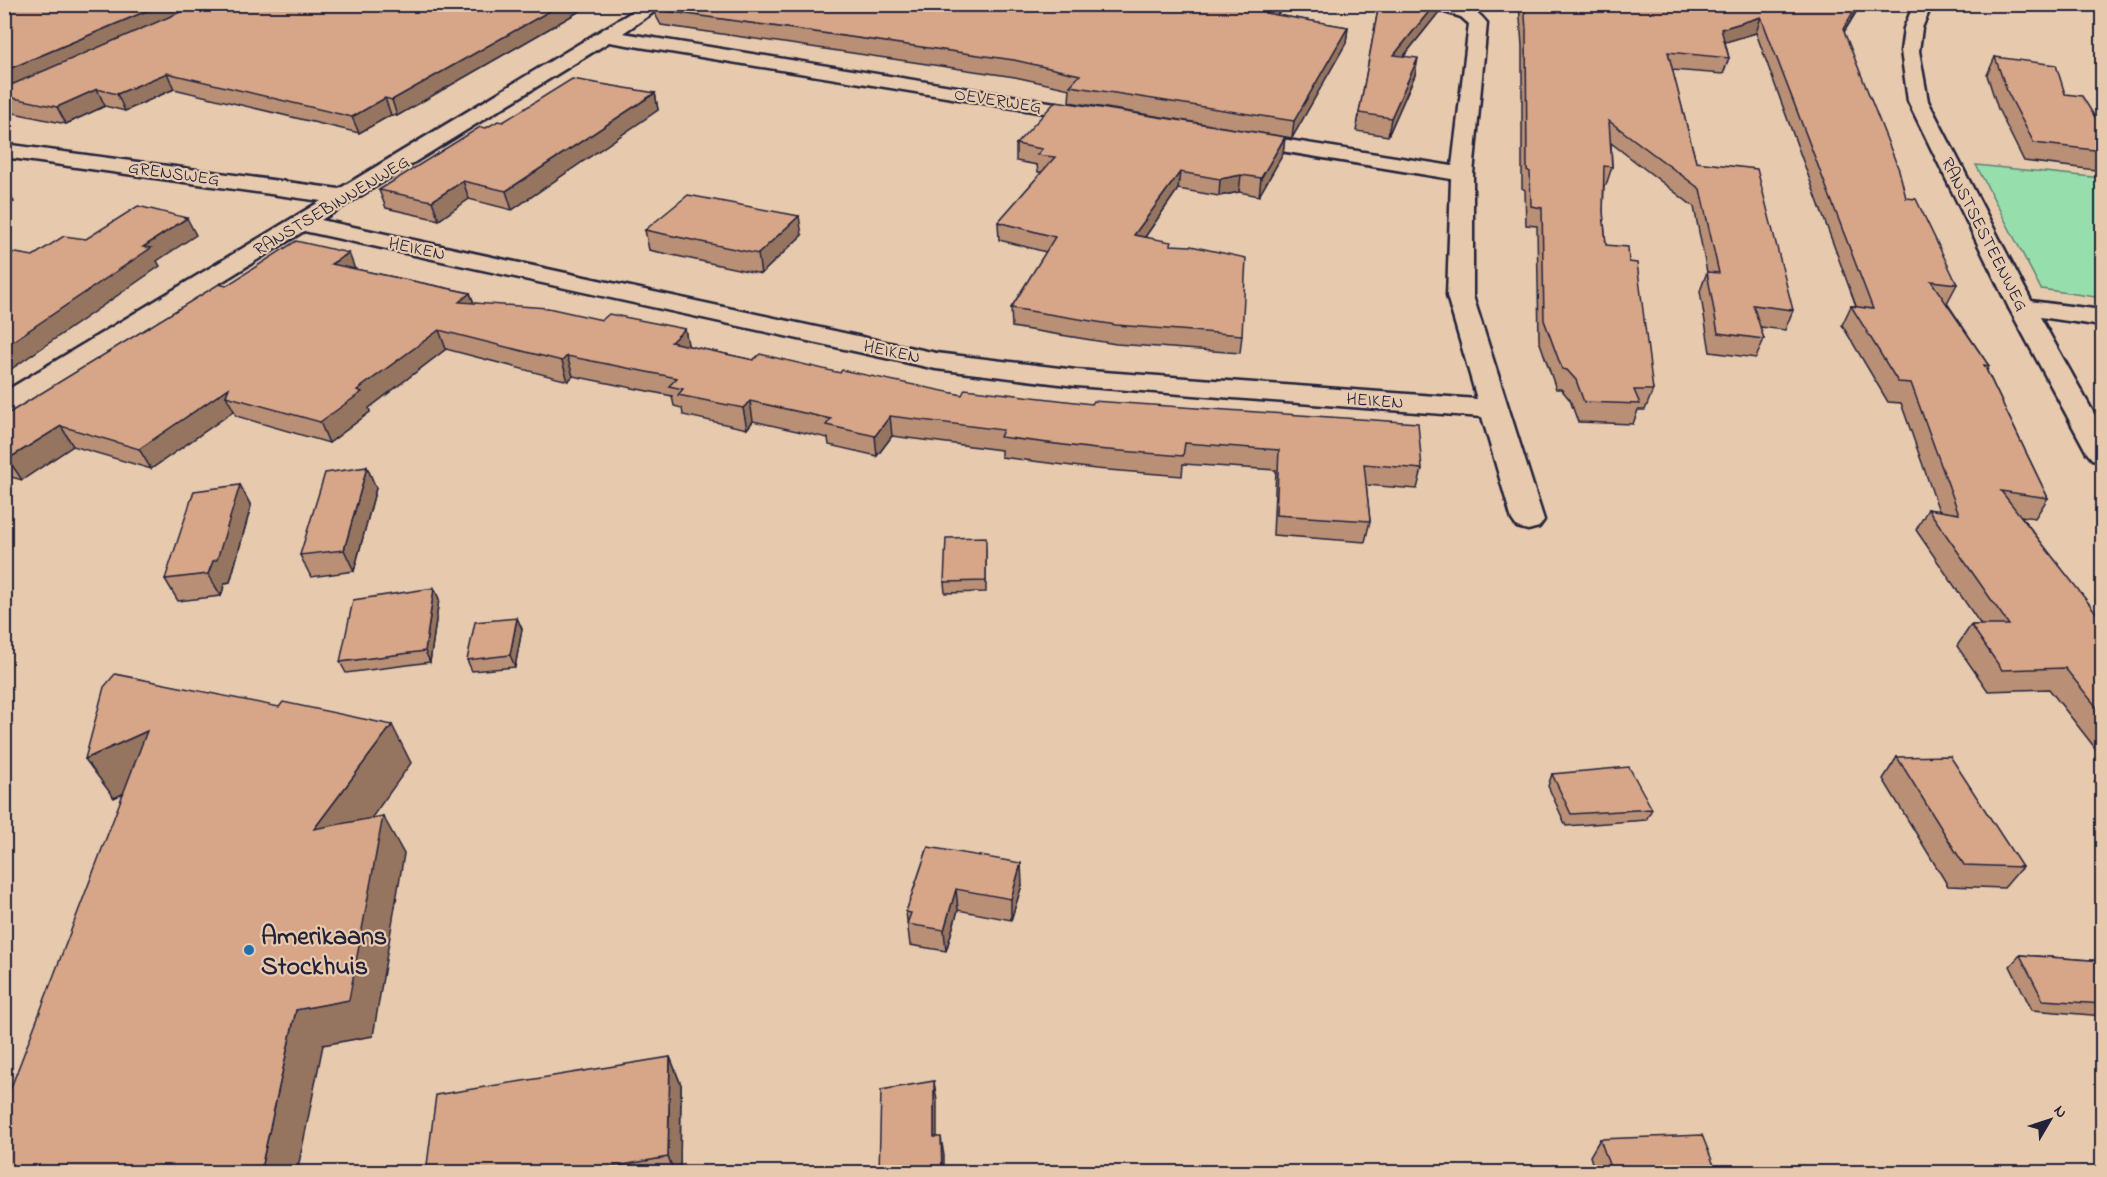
<svg xmlns="http://www.w3.org/2000/svg" width="2107" height="1177" font-family="'Indie Flower',sans-serif">
<style>
.green{fill:#97dead;stroke:#5c8074;stroke-width:1.5}
.lines{fill:none;stroke-linecap:round;stroke-linejoin:round}
.street-casing{stroke:#22223b;stroke-width:5}
.secondary-casing{stroke:#22223b;stroke-width:5}
.street{fill:#e7caae;fill-rule:evenodd}
.secondary{fill:#e7caae;fill-rule:evenodd}
.wall{fill:#b98f76;stroke:#22223b;stroke-width:1.5}
.shaded-wall{fill:#967460;stroke:#22223b;stroke-width:1.5}
.building{fill:#d7a689;stroke:#22223b;stroke-width:1.5}
.poi-dot{fill:#1f6fb2;stroke:#e7caae;stroke-width:2}
.labels{text-anchor:middle;stroke-width:4.5;stroke-linejoin:round;paint-order:stroke}
.far-street-label{font-size:18px;fill:#22223b;stroke:#e7caae}
.near-poi-label{font-size:26px;font-weight:bold;fill:#22223b;stroke:#e7caae;text-anchor:start}
</style>
<rect width="100%" height="100%" fill="#e7caae"/>
<filter id="ink" filterUnits="userSpaceOnUse"><feTurbulence type="fractalNoise" baseFrequency=".0167" numOctaves="2"/><feDisplacementMap in="SourceGraphic" scale="12" xChannelSelector="R" yChannelSelector="G"/><feConvolveMatrix kernelMatrix="1 2 1 2 8 2 1 2 1" color-interpolation-filters="sRGB"/></filter>
<g filter="url(#ink)">
<!-- green -->
<polygon class="green" points="1976,165 2102,178 2102,298 2041,289"/>
<g class="lines">
<!-- street casing -->
<g class="street-casing">
<g id="street">
<path d="M645,4H666L623,33L1093,109L1100,111L1103,115L1100,119L1093,121L609,42L321,220L936,353L1076,370L1477,399L1447,296L1451,179L1238,144L1231,142L1227,138L1231,134L1238,132L1452,166L1469,24L1461,17L1432,8L1430,4C1452,4 1473,3 1487,23L1473,174V296L1544,520L1539,527L1528,530L1517,527L1512,520L1482,417L1076,386L936,369L304,231L14,410L4,412V392L321,201L4,157V144L339,189Z"/>
<polygon points="2022,300 2102,310 2102,326 2013,313 2009,308 2013,303"/>
</g>
</g>
<!-- secondary casing -->
<g class="secondary-casing">
<polygon id="secondary" points="1914,4 1932,4 1922,28 1919,51 1928,101 2035,308 2102,428 2102,462 2092,459 2087,453 2009,308 1908,101 1901,51 1904,28"/>
</g>
<!-- street -->
<use href="#street" class="street"/>
<!-- secondary -->
<use href="#secondary" class="secondary"/>
</g>
<!-- wall -->
<g class="wall">
<polygon points="592,4 397,116 391,115 359,133 174,89 125,111 105,106 66,124 4,111 4,6"/>
<polygon points="653,4 1289,4 1277,15 1348,27 1346,43 1292,138 1069,102 1070,89 1015,77 661,25 655,14"/>
<polygon points="1379,4 1440,4 1439,12 1404,56 1415,75 1388,136 1356,131"/>
<polygon points="1519,4 1861,4 1844,32 1906,198 1957,284 1947,303 1989,366 1987,371 2048,498 2035,518 2021,516 2103,623 2103,758 2049,689 1988,691 1957,646 1971,625 1981,625 1916,530 1928,509 1939,511 1901,403 1888,402 1842,325 1851,306 1856,306 1756,33 1725,42 1729,58 1723,74 1672,70 1696,162 1793,310 1785,330 1760,327 1764,339 1756,358 1710,352 1700,291 1707,272 1694,207 1611,143 1612,167 1606,185 1604,185 1603,212 1606,245 1629,262 1653,390 1645,410 1638,410 1633,424 1578,422 1570,400 1561,389 1556,389 1539,340 1537,226 1526,225 1525,190 1522,188 1522,46"/>
<polygon points="1995,57 2065,94 2103,151 2103,171 2024,161 1998,109 1987,75"/>
<polygon points="655,93 658,110 512,210 469,199 439,220 386,208 379,190 486,128 503,122"/>
<polygon points="1285,137 1283,154 1259,196 1239,192 1219,196 1178,189 1145,237 1171,245 1242,335 1240,353 1116,344 1012,327 1011,308 1046,252 999,240 998,222 1042,172 1038,172 1037,165 1016,161 1016,144"/>
<polygon points="645,230 802,235 761,274 649,250"/>
<polygon points="355,269 470,293 474,303 602,320 685,329 688,346 753,360 840,373 962,395 1422,469 1417,489 1366,485 1370,521 1365,542 1273,535 1276,470 1183,464 1182,476 1096,469 1001,457 1001,450 892,436 877,456 829,445 828,438 753,421 747,429 683,415 682,408 674,406 672,396 573,376 568,381 446,349 369,408 370,412 329,443 236,416 234,411 151,469 73,446 22,480 4,475 4,416 226,286"/>
<polygon points="367,467 376,488 354,571 311,577 300,555"/>
<polygon points="240,485 251,506 230,582 225,583 221,596 178,601 165,579"/>
<polygon points="986,548 986,592 945,593 944,582"/>
<polygon points="434,588 439,599 430,662 346,673 340,662"/>
<polygon points="517,618 522,629 515,667 472,671 467,660"/>
<polygon points="1897,757 2022,867 2004,888 1948,886 1883,779"/>
<polygon points="2103,772 2103,792 2094,782"/>
<polygon points="1552,774 1652,809 1646,820 1566,826 1548,786"/>
<polygon points="928,847 1022,885 1011,920 958,910 946,951 910,945 906,912"/>
<polygon points="2020,955 2103,961 2103,1016 2032,1010 2010,966"/>
<polygon points="670,1057 681,1085 680,1173 426,1173"/>
<polygon points="1600,1139 1717,1173 1595,1173 1590,1156"/>
</g>
<!-- shaded-wall -->
<g class="shaded-wall">
<polygon points="163,4 205,4 4,91 4,71"/>
<polygon points="562,4 592,4 397,116 392,100"/>
<polygon points="1274,4 1288,4 1263,28 1265,13"/>
<polygon points="1435,4 1440,4 1439,12 1391,72 1394,55"/>
<polygon points="1858,4 1861,4 1836,45 1843,29"/>
<polygon points="1761,17 1756,33 1716,45 1721,29"/>
<polygon points="1348,27 1346,43 1292,138 1294,121"/>
<polygon points="1418,58 1415,75 1388,136 1391,118"/>
<polygon points="167,73 174,89 125,111 117,94"/>
<polygon points="97,89 105,106 66,124 57,107"/>
<polygon points="655,93 658,110 512,210 506,191"/>
<polygon points="385,98 391,115 359,133 352,117"/>
<polygon points="1285,137 1283,154 1259,196 1261,178"/>
<polygon points="1180,172 1178,189 1134,253 1134,235"/>
<polygon points="1241,175 1239,192 1219,196 1220,179"/>
<polygon points="463,181 469,199 439,220 432,201"/>
<polygon points="8,192 14,202 4,207 4,194"/>
<polygon points="799,216 802,235 761,274 758,254"/>
<polygon points="187,218 196,235 157,261 160,266 4,374 4,347 143,247"/>
<polygon points="349,253 356,272 331,264"/>
<polygon points="470,293 477,312 459,302"/>
<polygon points="685,329 689,349 671,342"/>
<polygon points="439,330 446,349 369,408 370,412 329,443 320,422 357,390"/>
<polygon points="567,356 573,376 568,381 562,361"/>
<polygon points="229,388 226,396 234,411 151,469 139,449"/>
<polygon points="750,401 753,421 747,429 743,408"/>
<polygon points="890,416 892,436 877,456 875,436"/>
<polygon points="61,426 73,446 22,480 8,459"/>
<polygon points="367,467 376,488 354,571 344,550"/>
<polygon points="240,485 251,506 230,582 225,583 221,596 208,574"/>
<polygon points="434,588 439,599 430,662 425,651"/>
<polygon points="517,618 522,629 515,667 510,655"/>
<polygon points="392,725 411,763 337,866 314,829"/>
<polygon points="147,731 174,769 114,798 85,759"/>
<polygon points="383,816 404,854 373,1036 323,1045 297,1173 260,1173 296,1010"/>
<polygon points="1021,863 1022,885 1011,920 1011,899"/>
<polygon points="956,889 958,910 946,951 944,930"/>
<polygon points="670,1057 681,1085 680,1173 675,1173 668,1157"/>
<polygon points="934,1081 937,1101 937,1156 934,1137"/>
<polygon points="941,1137 944,1156 944,1173 942,1173"/>
</g>
<!-- building -->
<g class="building">
<polygon points="8,4 163,4 4,71 4,32 7,31 4,31 4,29 9,28 4,26 4,6"/>
<polygon points="199,4 562,4 392,100 385,98 352,117 167,73 117,94 97,89 57,107 4,96 4,88"/>
<polygon points="655,4 1274,4 1265,13 1348,27 1294,121 1070,86 1080,75 1014,60 658,10"/>
<polygon points="1379,4 1435,4 1394,55 1418,58 1391,118 1359,113"/>
<polygon points="1524,4 1858,4 1843,29 1899,170 1906,198 1916,199 1957,284 1931,281 1989,366 1984,365 2048,498 2001,491 2098,615 2103,623 2103,715 2065,668 2002,670 1971,625 2009,625 1928,509 1959,514 1911,383 1898,382 1851,306 1873,309 1761,17 1721,29 1729,58 1668,52 1696,162 1757,169 1793,310 1753,305 1764,339 1718,333 1707,272 1719,273 1700,189 1609,121 1612,167 1604,166 1603,212 1606,245 1628,247 1629,262 1637,263 1653,390 1634,390 1640,404 1584,402 1576,380 1567,370 1562,369 1544,320 1542,208 1531,206 1530,172 1527,170 1526,30"/>
<polygon points="1995,57 2056,65 2065,94 2082,96 2103,130 2103,151 2034,143 2007,91"/>
<polygon points="572,79 655,93 506,191 463,181 432,201 379,190 480,127 486,128 498,121 503,122"/>
<polygon points="1056,101 1285,137 1261,178 1241,175 1220,179 1180,172 1134,235 1171,242 1170,245 1191,246 1246,258 1242,335 1116,325 1011,308 1055,237 998,222 1055,157 1037,155 1042,149 1016,144"/>
<polygon points="688,195 799,216 758,254 645,230"/>
<polygon points="138,206 187,218 143,247 151,248 4,347 4,251 33,256 64,236 86,239"/>
<polygon points="296,241 349,253 331,264 470,293 459,302 548,308 602,320 609,314 685,329 671,342 753,360 760,354 840,373 842,370 962,395 965,389 1092,404 1093,401 1418,423 1422,469 1364,464 1370,521 1276,515 1279,450 1185,443 1183,456 1096,449 1000,437 1003,430 890,416 875,436 826,425 831,419 750,401 743,408 678,395 683,389 669,386 677,378 567,356 562,361 439,330 357,390 362,392 320,422 226,396 229,388 139,449 61,426 8,459 4,458 4,416 219,284 226,286"/>
<polygon points="367,467 344,550 300,555 325,473"/>
<polygon points="240,485 217,560 213,561 208,574 165,579 194,491"/>
<polygon points="986,537 986,581 944,582 946,538"/>
<polygon points="434,588 425,651 340,662 353,600"/>
<polygon points="517,618 510,655 467,660 475,622"/>
<polygon points="115,674 279,707 283,702 392,725 314,829 383,816 349,1000 296,1010 260,1173 4,1173 4,1106 147,731 85,759 104,687"/>
<polygon points="1950,756 2022,867 1964,865 1897,757"/>
<polygon points="1629,767 1652,809 1571,814 1552,774"/>
<polygon points="928,847 1021,863 1011,899 956,889 944,930 907,924 911,913 906,912"/>
<polygon points="2020,955 2103,961 2103,1004 2043,1000"/>
<polygon points="670,1057 668,1157 577,1173 426,1173 436,1095"/>
<polygon points="934,1081 934,1137 941,1137 942,1173 879,1173 881,1090"/>
<polygon points="1702,1135 1717,1173 1612,1173 1600,1139"/>
</g>
</g>
<!-- markers -->
<circle class="poi-dot" cx="249" cy="950" r="6"/>
<g class="labels">
<!-- far-street labels -->
<g class="far-street-label">
<text transform="translate(998 100) rotate(9)" y="6">OEVERWEG</text>
<text transform="translate(174 173) rotate(8)" y="6">GRENSWEG</text>
<text transform="translate(331 205) rotate(-31)" y="6">RANSTSEBINNENWEG</text>
<text transform="translate(1985 234) rotate(63)" y="6">RANSTSESTEENWEG</text>
<text transform="translate(417 248) rotate(12)" y="6">HEIKEN</text>
<text transform="translate(892 351) rotate(12)" y="6">HEIKEN</text>
<text transform="translate(1375 400) rotate(4)" y="6">HEIKEN</text>
</g>
<!-- near-poi labels -->
<g class="near-poi-label">
<text x="261" y="944">Amerikaans<tspan x="261" dy="30">Stockhuis</tspan></text>
</g>
</g>
<!-- margin -->
<rect width="2107" height="1177" fill="none" stroke="#e7caae" stroke-width="24"/>
<rect x="12" y="12" width="2083" height="1153" fill="none" stroke="#22223b" stroke-width="2" filter="url(#ink)"/>
<!-- north arrow -->
<g transform="translate(2050 1120) rotate(51)" stroke="#e7caae" stroke-width="4.5" paint-order="stroke">
<path d="M0-4.5L10 22L0 15L-10 22Z" fill="#22223b"/>
<text y="-9" font-size="16" font-weight="bold" text-anchor="middle" fill="#22223b">N</text>
</g>
</svg>
